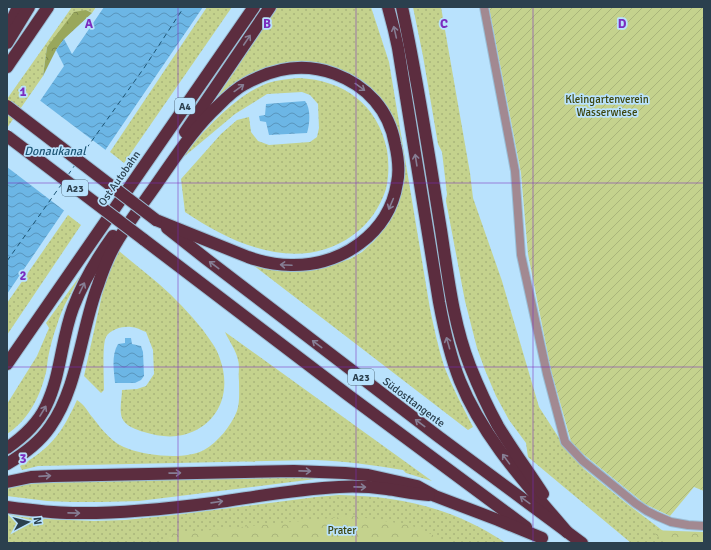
<svg xmlns="http://www.w3.org/2000/svg" width="711" height="550" font-family="Signika,sans-serif">
<style>
.grass{fill:url(#grass-dots)}
.forest{fill:url(#forest-crowns)}
.park{fill:url(#park-crowns)}
.garden{fill:url(#garden-furrows)}
.water{fill:url(#water-waves)}
.pier{fill:#b9e2fd}
.lines{fill:none;stroke-linecap:round;stroke-linejoin:round}
.ferry{stroke:#1c5474;stroke-width:1;stroke-dasharray:5 4;stroke-linecap:butt}
.street-casing{stroke:#9abed6;stroke-width:10}
.highway-casing{stroke:#9abed6;stroke-width:14}
.street{stroke:#a28991;stroke-width:8}
.highway{stroke:#5c2d3f;stroke-width:12}
.highway-bridge-casing{stroke:#9abed6;stroke-width:14;stroke-linecap:butt}
.highway-bridge{stroke:#5c2d3f;stroke-width:12}
.oneway{stroke:#867e94}
.grid{fill:none;stroke:#7b2cbf;stroke-width:1;stroke-opacity:0.55}
.labels{text-anchor:middle;stroke-width:3.5;stroke-linejoin:round;paint-order:stroke}
.shield{fill:#b9e2fd;stroke:#567182;stroke-width:1}
.shield-label{font-size:10px;font-weight:bold;fill:#2b404e}
.park-label{font-size:11px;fill:#3c440b;stroke:#b9e2fd}
.street-label{font-size:11px;fill:#2b404e;stroke:#b9e2fd}
.water-label{font-size:12px;font-style:italic;fill:#1c5474;stroke:#b9e2fd}
.grid-label{font-size:13px;text-anchor:middle;font-weight:bold;fill:#7b2cbf;stroke:#b9e2fd;stroke-width:3.5;stroke-linejoin:round;paint-order:stroke}
</style>
<defs>
<pattern id="grass-dots" width="8" height="8" patternUnits="userSpaceOnUse"><rect width="8" height="8" fill="#c4d28d"/><path d="M2 2h.1M6 6h.1" fill="none" stroke="#a9b57b" stroke-width="1.8" stroke-linecap="round"/></pattern>
<pattern id="forest-crowns" width="20" height="18" patternUnits="userSpaceOnUse"><rect width="20" height="18" fill="#99a75c"/><path d="M2 6a3 3 0 1 1 6 0M12 15a3 3 0 1 1 6 0" fill="none" stroke="#7d894e"/></pattern>
<pattern id="park-crowns" width="20" height="18" patternUnits="userSpaceOnUse"><rect width="20" height="18" fill="#c4d28d"/><path d="M2 6a3 3 0 1 1 6 0M12 15a3 3 0 1 1 6 0" fill="none" stroke="#a9b57b"/></pattern>
<pattern id="garden-furrows" width="10" height="10" patternUnits="userSpaceOnUse"><rect width="10" height="10" fill="#c4d28d"/><path d="M-1 1l2-2M0 10L10 0M9 11l2-2" fill="none" stroke="#a9b57b"/></pattern>
<pattern id="water-waves" width="16" height="10" patternUnits="userSpaceOnUse"><rect width="16" height="10" fill="#6cb6e5"/><path d="M0 5q4-4 8 0t8 0" fill="none" stroke="#5995bc"/></pattern>
</defs>
<rect width="100%" height="100%" fill="#b9e2fd"/>
<!-- grass -->
<g class="grass">
<polygon points="72,7 96,7 92,13 86,10 47,47 43,76 7,128 7,99"/>
<polygon points="207,7 232,7 124,163 110,152"/>
<path d="M277,7H371L389,62L430,309C434,328 438,347 444,366C452,387 463,407 473,427L468,430L253,265L311,269L334,264L350,259L362,252L374,241L389,223L399,201L403,187L404,175L399,134L391,114L386,105L378,96L362,81L344,72L289,63L278,64L266,68L243,79L220,97L218,96Z"/>
<polygon points="413,7 441,7 470,173 473,198 502,281 539,407 559,438 584,469 626,503 679,543 631,543 528,457 526,443 509,420 496,396 485,370 477,348 465,301 446,201 447,194 442,152 438,144 423,56"/>
<path d="M299,78C343,80 378,104 387,150C389,163 389,176 386,189C380,207 369,224 353,235C300,274 233,245 185,212L181,179L221,134L237,120L249,117L251,132L258,141L269,145L310,142L317,137L319,128L318,104L310,95L302,92L267,94L235,114L180,160C201,133 235,95 268,83C278,80 288,79 299,78Z"/>
<polygon points="68,215 81,225 7,335 7,303"/>
<path d="M119,251C132,262 146,273 159,284C175,298 190,314 203,330C209,339 217,348 220,359C232,392 219,426 183,435C170,438 157,436 144,432C137,430 125,426 122,418C119,410 122,398 122,390L137,389L146,386L154,374L153,350L146,332C141,330 136,327 131,327C124,326 110,329 106,337C102,344 104,379 104,390L101,393L84,376L102,295L107,276Z"/>
<path d="M82,273C73,290 62,307 57,325C53,336 50,347 48,358C47,364 47,370 45,376C39,399 27,421 7,434V404L37,356L49,328L46,323Z"/>
<path d="M225,332L432,481L406,473L403,470C373,465 344,461 314,460L38,466L22,470L20,466C51,448 62,433 77,400C85,405 87,411 93,418C103,431 113,444 129,449C148,456 186,460 204,450C218,442 231,426 237,411C240,402 239,391 239,381C238,374 240,366 238,360C236,350 229,341 225,332Z"/>
<polygon points="280,476 335,478 315,479 139,501 101,502 72,502 47,501 7,496 7,487 23,483 45,481"/>
<path d="M339,495C401,496 453,508 506,543H416L213,539L160,543H7V514L22,517L46,519L94,521L125,520L175,515L316,497Z"/>
</g>
<!-- forest -->
<polygon class="forest" points="86,10 92,13 64,39 56,50 43,76 47,47 74,12"/>
<!-- park -->
<g class="park">
<polygon points="352,516 410,525 451,543 161,543 171,534"/>
<polygon points="650,530 704,532 704,543 666,543"/>
</g>
<!-- garden -->
<polygon class="garden" points="489,7 704,7 704,491 694,487 670,516 645,504 572,445 551,370 528,254 521,173"/>
<!-- water -->
<g class="water">
<polygon points="104,7 203,7 7,294 7,149 64,66 56,50 64,39 72,54"/>
<path d="M305,101C311,108 310,124 307,133L269,135L266,122L260,121L259,116L265,115L266,104Z"/>
<path d="M125,338H131L132,344L141,346L143,352L144,376L141,380L135,383H115C114,370 111,356 118,344L125,343Z"/>
</g>
<!-- pier -->
<polygon class="pier" points="38,99 107,151 66,212 7,167 7,145"/>
<g class="lines">
<!-- ferry -->
<g class="ferry">
<polyline points="81,156 144,68 184,7"/>
<polyline points="68,175 75,165"/>
<polyline points="7,261 61,185"/>
</g>
<!-- street casing -->
<g class="street-casing">
<polyline id="street" points="484,7 515,171 521,255 547,374 565,442 583,461 635,503 647,511 657,516 671,522 688,525 704,526"/>
</g>
<!-- highway casing -->
<g class="highway-casing">
<g id="highway">
<path d="M388,7L394,30L398,48L439,302C444,329 450,356 460,381C483,438 528,486 567,532"/>
<path d="M402,7C418,81 429,156 441,230C448,275 453,323 470,366C478,386 487,406 498,426C512,449 528,471 543,494"/>
<polyline points="7,30 18,7"/>
<polyline points="7,43 29,7"/>
<polyline points="7,67 48,7"/>
<polyline points="185,132 270,7"/>
<polyline points="167,228 205,258 439,437 582,543"/>
<polyline points="143,239 348,395 526,527"/>
<polyline points="7,364 254,7"/>
<path d="M7,448C23,437 38,423 46,406C61,375 61,340 73,308C83,282 97,258 113,236"/>
<path d="M7,464C24,454 39,443 50,427C78,388 81,329 98,285C103,270 109,254 118,240C130,220 145,201 158,182C177,155 194,128 218,106C226,98 235,89 245,84C274,68 303,62 335,74C367,86 389,110 395,144C398,157 400,170 397,183C389,234 341,266 291,265C276,265 262,262 248,257L156,220"/>
<polyline points="7,482 31,477 53,476 294,471 345,473 368,475 417,486 435,496 498,520 542,538"/>
<path d="M7,507C29,510 51,513 73,513C120,514 166,509 213,503C255,497 296,489 339,487C355,486 372,487 387,489C401,491 415,494 429,495"/>
</g>
</g>
<!-- street -->
<use href="#street" class="street"/>
<!-- highway -->
<use href="#highway" class="highway"/>
<!-- highway-bridge casing -->
<g class="highway-bridge-casing">
<g id="highway-bridge">
<polyline points="7,106 156,220"/>
<polyline points="7,136 143,239"/>
</g>
</g>
<!-- highway-bridge -->
<use href="#highway-bridge" class="highway-bridge"/>
</g>
<!-- one-way arrows -->
<defs><path id="oneway-shaft" d="M-6 0H5M1.5-3L5.5 0L1.5 3" fill="none" stroke-width="1.6" stroke-linecap="round" stroke-linejoin="round"/></defs>
<g class="oneway">
<use href="#oneway-shaft" transform="translate(395 32) rotate(-103)"/>
<use href="#oneway-shaft" transform="translate(247 40) rotate(-56)"/>
<use href="#oneway-shaft" transform="translate(360 87) rotate(36)"/>
<use href="#oneway-shaft" transform="translate(239 88) rotate(-36)"/>
<use href="#oneway-shaft" transform="translate(416 160) rotate(-99)"/>
<use href="#oneway-shaft" transform="translate(391 204) rotate(113)"/>
<use href="#oneway-shaft" transform="translate(214 265) rotate(-143)"/>
<use href="#oneway-shaft" transform="translate(286 265) rotate(-177)"/>
<use href="#oneway-shaft" transform="translate(82 288) rotate(-64)"/>
<use href="#oneway-shaft" transform="translate(448 343) rotate(-106)"/>
<use href="#oneway-shaft" transform="translate(317 344) rotate(-143)"/>
<use href="#oneway-shaft" transform="translate(43 411) rotate(-59)"/>
<use href="#oneway-shaft" transform="translate(420 423) rotate(-143)"/>
<use href="#oneway-shaft" transform="translate(506 459) rotate(-126)"/>
<use href="#oneway-shaft" transform="translate(305 471) rotate(1)"/>
<use href="#oneway-shaft" transform="translate(175 473) rotate(-1)"/>
<use href="#oneway-shaft" transform="translate(45 476) rotate(-4)"/>
<use href="#oneway-shaft" transform="translate(360 487) rotate(1)"/>
<use href="#oneway-shaft" transform="translate(525 500) rotate(-144)"/>
<use href="#oneway-shaft" transform="translate(217 502) rotate(-8)"/>
<use href="#oneway-shaft" transform="translate(74 513) rotate(1)"/>
</g>
<!-- grid -->
<path class="grid" d="M178,7V543M356,7V543M533,7V543M7,183H704M7,367H704"/>
<g class="labels">
<!-- shield labels -->
<g class="shield">
<rect x="175" y="98" width="20" height="16" rx="3"/>
<rect x="62" y="180" width="26" height="16" rx="3"/>
<rect x="348" y="369" width="26" height="16" rx="3"/>
</g>
<g class="shield-label">
<text x="185" y="110">A4</text>
<text x="75" y="192">A23</text>
<text x="361" y="381">A23</text>
</g>
<!-- park labels -->
<g class="park-label">
<text x="607" y="103">Kleingartenverein<tspan x="607" dy="13">Wasserwiese</tspan></text>
<text x="342" y="534">Prater</text>
</g>
<!-- street labels -->
<g class="street-label">
<text transform="translate(119 178) rotate(-55)" y="4">Ost Autobahn</text>
<text transform="translate(414 402) rotate(37)" y="4">Südosttangente</text>
</g>
<!-- water labels -->
<g class="water-label">
<text x="55" y="155">Donaukanal</text>
</g>
</g>
<g class="grid-label">
<text x="89" y="28">A</text>
<text x="267" y="28">B</text>
<text x="444" y="28">C</text>
<text x="622" y="28">D</text>
<text x="23" y="96">1</text>
<text x="23" y="280">2</text>
<text x="23" y="463">3</text>
</g>
<!-- border -->
<rect width="711" height="550" fill="none" stroke="#2b404e" stroke-width="16"/>
<!-- north arrow -->
<g transform="translate(28 522) rotate(83)" stroke="#b9e2fd" stroke-width="3" paint-order="stroke">
<path d="M0-3L7 15L0 10L-7 15Z" fill="#2b404e"/>
<text y="-6" font-size="11" font-weight="bold" text-anchor="middle" fill="#2b404e">N</text>
</g>
</svg>
